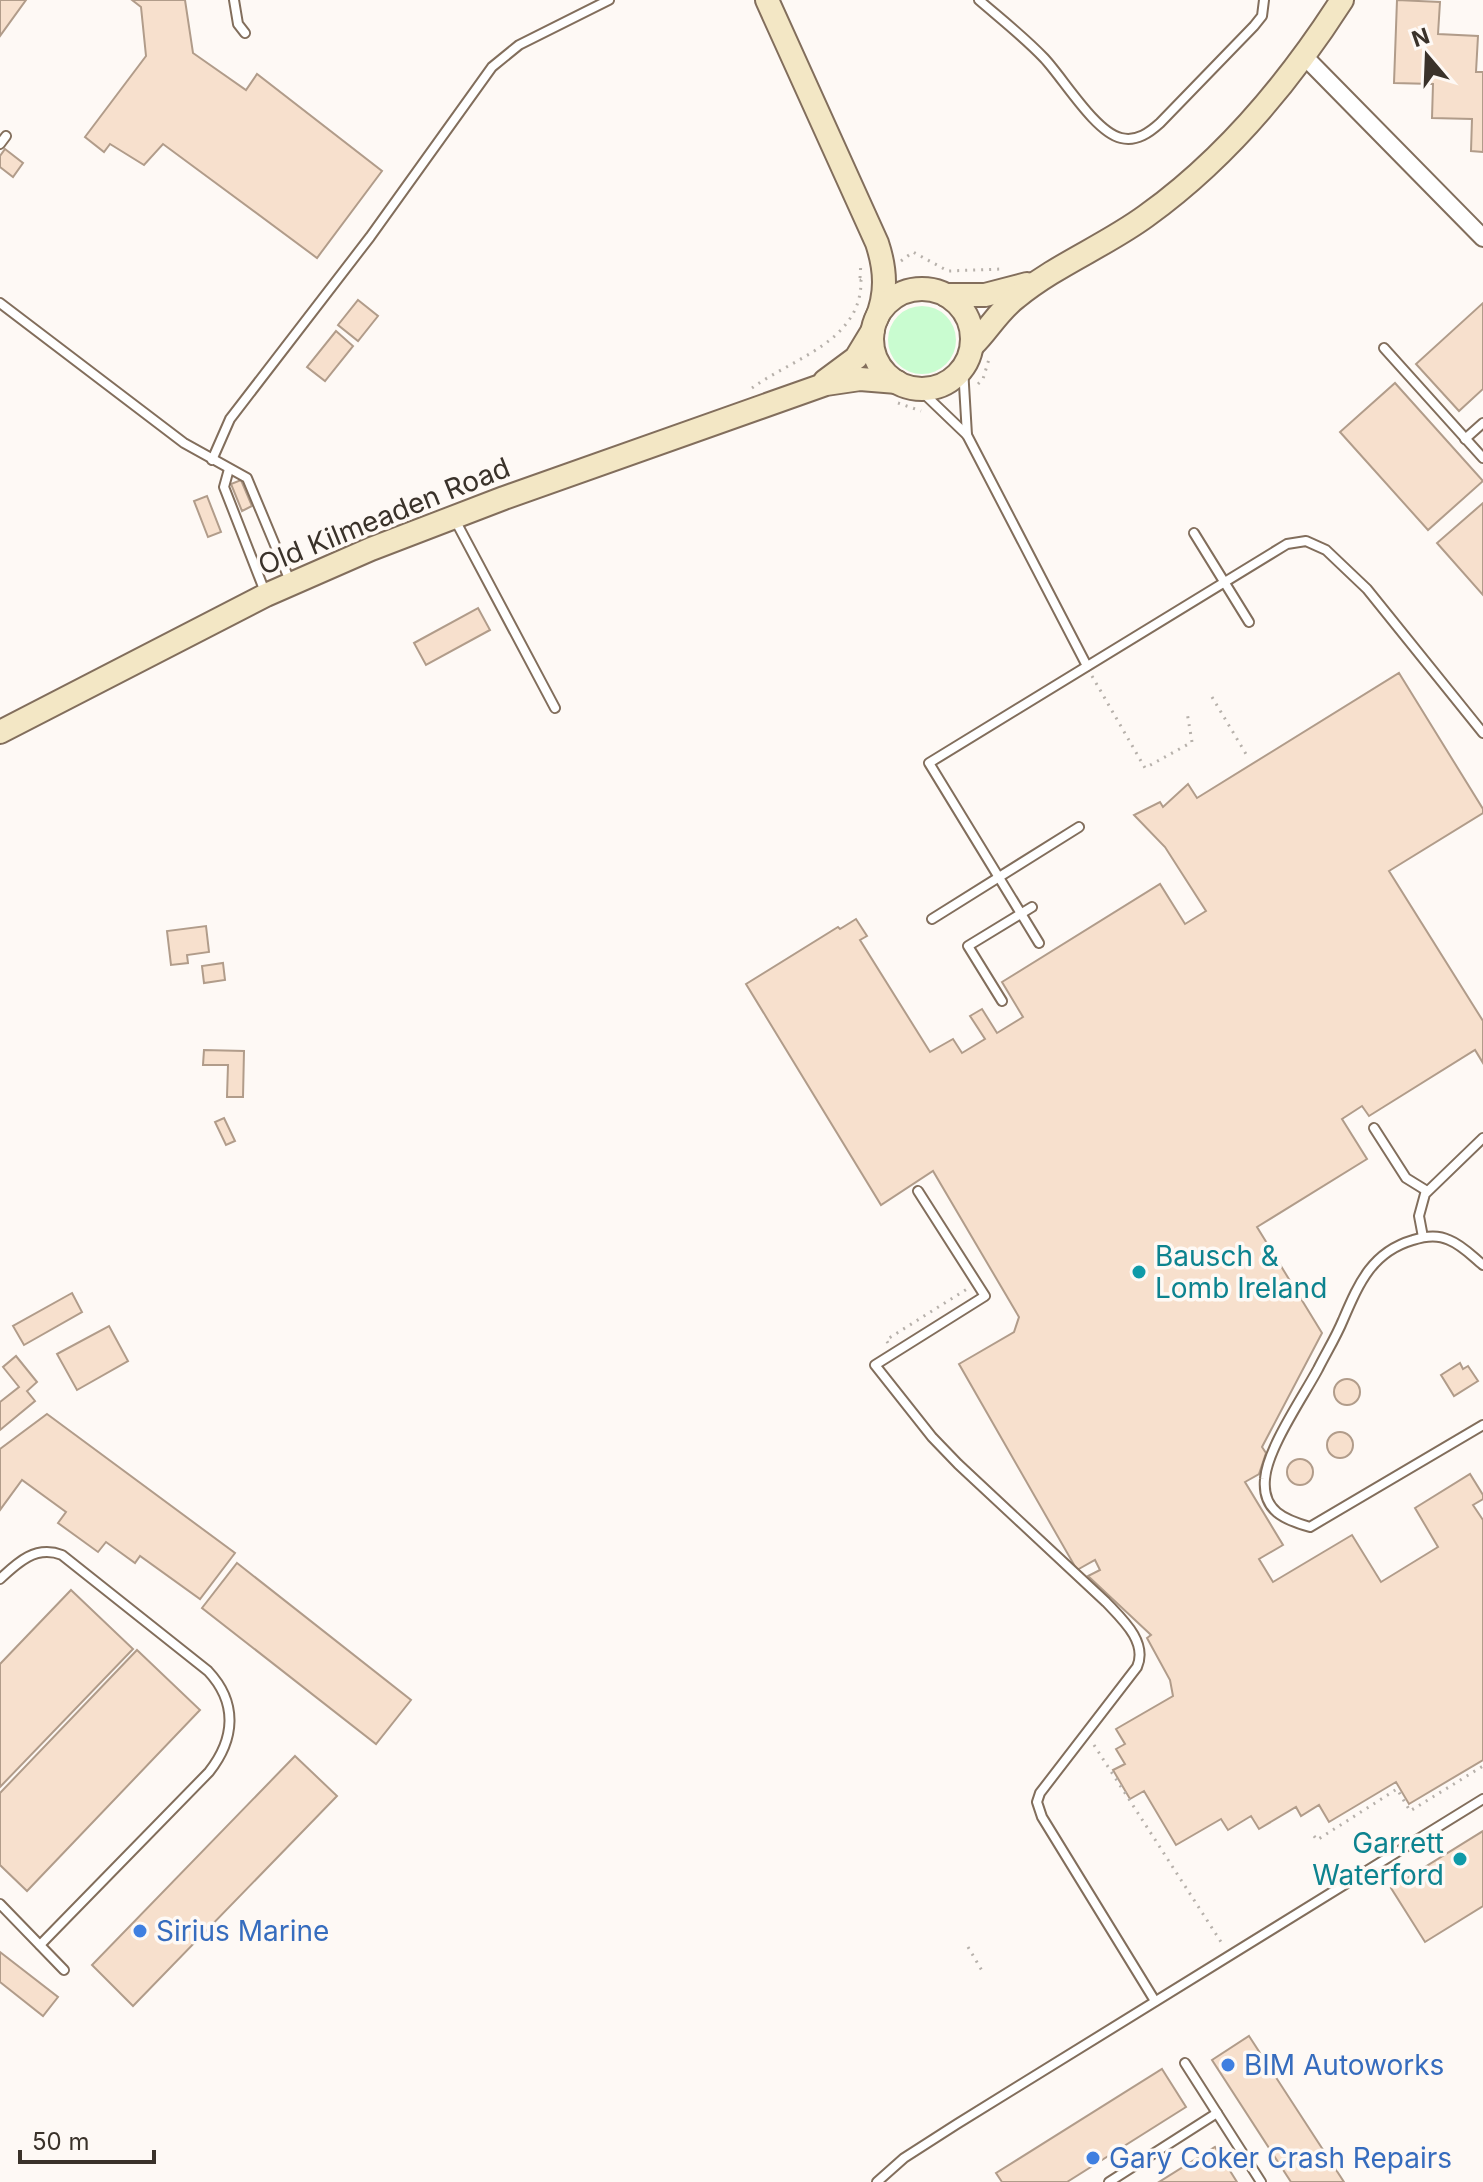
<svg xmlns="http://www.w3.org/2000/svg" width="1483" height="2182" font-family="Inter,sans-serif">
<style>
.green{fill:#c9fcd0}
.building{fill:#f7e0cd;stroke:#b19c8a;stroke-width:2}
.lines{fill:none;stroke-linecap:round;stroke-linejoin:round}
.lane-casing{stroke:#826e5c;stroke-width:12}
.street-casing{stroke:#826e5c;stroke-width:20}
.secondary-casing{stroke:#826e5c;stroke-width:26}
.path{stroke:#b7b1ab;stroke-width:3;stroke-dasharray:2 6;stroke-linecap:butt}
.lane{stroke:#fff;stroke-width:8}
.street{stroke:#fff;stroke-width:16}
.secondary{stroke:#f3e7c5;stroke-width:22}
.culture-dot{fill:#0f9aa8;stroke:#fef9f5;stroke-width:3}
.shop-dot{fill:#3f7fe0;stroke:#fef9f5;stroke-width:3}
.labels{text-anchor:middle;stroke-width:7;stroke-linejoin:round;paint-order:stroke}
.street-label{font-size:28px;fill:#3a322a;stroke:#fef9f5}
.culture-label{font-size:28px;fill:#0d838f;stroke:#fef9f5;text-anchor:start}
.shop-label{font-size:28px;fill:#366cbe;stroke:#fef9f5;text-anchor:start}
</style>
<rect width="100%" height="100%" fill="#fef9f5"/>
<!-- green -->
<circle class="green" cx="922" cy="340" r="34"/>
<!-- building -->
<g class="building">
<polygon points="0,0 26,0 0,36"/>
<polygon points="132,0 185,0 193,53 246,90 257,74 382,171 317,258 163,144 144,165 110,144 104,152 85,137 146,56 141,7"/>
<polygon points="1397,0 1440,2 1438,34 1478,36 1476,72 1483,72 1483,152 1471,151 1472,119 1432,118 1433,84 1394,83"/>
<polygon points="5,149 23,163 13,177 0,167 0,156"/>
<polygon points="358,300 378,316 358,341 338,325"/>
<polygon points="1483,303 1483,389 1459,411 1416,364"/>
<polygon points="336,331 353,346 325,381 307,367"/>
<polygon points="1395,383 1483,481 1428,530 1340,432"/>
<polygon points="241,480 252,506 242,511 231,484"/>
<polygon points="207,496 221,532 208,537 194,501"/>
<polygon points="1483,503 1483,595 1437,543"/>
<polygon points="478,608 490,630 426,665 414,643"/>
<polygon points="1399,673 1483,809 1483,813 1389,871 1483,1021 1483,1063 1475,1050 1369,1116 1362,1106 1342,1119 1367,1159 1257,1227 1322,1333 1262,1447 1266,1453 1259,1474 1245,1482 1283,1545 1259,1559 1273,1582 1352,1535 1381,1582 1438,1547 1415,1508 1470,1474 1483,1495 1483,1499 1473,1505 1483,1520 1483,1760 1409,1804 1396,1782 1329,1822 1319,1805 1301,1816 1296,1807 1259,1829 1251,1816 1228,1830 1221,1819 1176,1845 1144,1791 1130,1799 1113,1770 1125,1764 1116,1749 1125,1744 1116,1729 1173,1696 1170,1680 1147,1638 1151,1635 1088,1576 1100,1570 1095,1560 1077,1570 959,1364 1014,1332 1019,1317 933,1171 881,1205 746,984 838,927 840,929 856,919 867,936 860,940 930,1052 953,1039 962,1053 985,1039 970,1016 982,1009 997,1033 1023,1017 1002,982 1160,884 1185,924 1206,911 1165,847 1134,815 1160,802 1163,807 1188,784 1197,798"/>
<polygon points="206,926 209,952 187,955 188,963 171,965 167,931"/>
<polygon points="223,963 225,980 204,983 202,966"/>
<polygon points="204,1050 244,1051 243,1097 227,1097 228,1065 203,1065"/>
<polygon points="224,1118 235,1141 226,1145 215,1122"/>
<polygon points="72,1293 82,1312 24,1345 13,1326"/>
<polygon points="109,1326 128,1361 77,1390 57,1354"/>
<polygon points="16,1356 37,1382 27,1391 35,1401 0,1430 0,1402 19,1387 3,1367"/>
<polygon points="1460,1363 1463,1369 1468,1366 1478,1381 1454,1396 1441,1375"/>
<circle cx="1347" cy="1392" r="13"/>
<polygon points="47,1414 235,1553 200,1599 140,1556 135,1563 106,1542 98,1552 58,1523 66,1512 22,1480 0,1510 0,1449"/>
<circle cx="1340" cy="1445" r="13"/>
<circle cx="1300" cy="1472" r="13"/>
<polygon points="237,1563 411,1700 376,1744 202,1608"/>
<polygon points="71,1590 133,1649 0,1787 0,1664"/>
<polygon points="137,1650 200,1710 27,1891 0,1865 0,1793"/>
<polygon points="295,1756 337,1796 133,2006 92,1965"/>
<polygon points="1483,1831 1483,1906 1425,1942 1391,1888"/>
<polygon points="0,1952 58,1997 43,2016 0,1982"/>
<polygon points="1249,2036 1344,2182 1291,2182 1212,2060"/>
<polygon points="1162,2069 1186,2107 1067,2182 1002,2182 996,2173"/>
<polygon points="1215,2147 1237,2182 1159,2182"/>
</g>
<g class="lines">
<!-- lane casing -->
<g class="lane-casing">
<g id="lane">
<polyline points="234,0 238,24 245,33"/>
<path d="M979,0C1001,19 1024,37 1044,58C1063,78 1095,132 1121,138C1137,142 1150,132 1160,123L1254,26L1262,16L1264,0"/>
<polyline points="0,144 6,136"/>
<polyline points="0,303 184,443 247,478 290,581"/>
<polyline points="1384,348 1483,458"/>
<polyline points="963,368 967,435"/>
<polyline points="919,389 967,435 1087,666"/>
<polyline points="1465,439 1483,423"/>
<polyline points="212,460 230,419 370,237 492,67 519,45 609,0"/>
<polyline points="229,469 224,487 265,592"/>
<polyline points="454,518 555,708"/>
<polyline points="1194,533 1249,622"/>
<polyline points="932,919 1079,827"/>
<polyline points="1039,943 929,763 1287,544 1306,541 1326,550 1367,589 1483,733"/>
<polyline points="1002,1001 968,946 1032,907"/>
<polyline points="1374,1128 1406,1178 1427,1191"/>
<path d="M918,1191L985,1296L875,1365L932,1437L958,1464L1106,1602C1122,1619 1148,1642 1137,1667L1040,1793L1037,1802L1042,1817L1155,2001"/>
<polyline points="1423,1237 1419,1216 1425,1194 1483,1138"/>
<path d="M1483,1265C1472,1256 1462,1245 1449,1240C1437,1234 1425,1236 1413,1240C1372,1252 1359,1283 1343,1320C1336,1337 1326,1353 1318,1369C1303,1397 1267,1449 1265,1479C1262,1511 1285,1520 1310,1527L1483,1425"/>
<path d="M0,1579C18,1562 36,1545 62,1555L208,1671C238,1703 235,1739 209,1772L40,1945"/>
<polyline points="0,1904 64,1970"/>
<polyline points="1185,2063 1261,2182"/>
<polyline points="877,2182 904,2158 957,2124 1483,1799"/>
<polyline points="1109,2182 1217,2113"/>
</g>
</g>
<!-- street casing -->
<g class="street-casing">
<polyline id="street" points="1304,56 1483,238"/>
</g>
<!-- secondary casing -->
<g class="secondary-casing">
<g id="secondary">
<path d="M767,0L877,243C886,270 887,294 876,320"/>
<circle cx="922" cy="339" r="50"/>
<polyline points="946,295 985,295 1027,284"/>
<path d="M972,346C988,331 998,311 1017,297C1056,265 1105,246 1146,216C1224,160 1290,81 1342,0"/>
<polyline points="825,381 856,358 873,330"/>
<polyline points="0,732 266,595 371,549 504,498 826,384 860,379 897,382"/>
</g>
</g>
<!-- path -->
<g class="path">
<polyline points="901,261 913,252 948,271 1002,269"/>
<polyline points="860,278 861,262"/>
<polyline points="978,384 983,379 989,359"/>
<path d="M752,388C793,358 862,341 861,280L866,279"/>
<polyline points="898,403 921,411"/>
<polyline points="1092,676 1145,768 1192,742 1187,712"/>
<polyline points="1212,697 1246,754"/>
<polyline points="888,1343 886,1340 967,1289"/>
<polyline points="1094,1745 1223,1945"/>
<polyline points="1314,1836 1317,1840 1397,1789 1410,1811 1483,1766"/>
<polyline points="968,1947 984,1974"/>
</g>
<!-- lane -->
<use href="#lane" class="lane"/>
<!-- street -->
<use href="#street" class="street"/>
<!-- secondary -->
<use href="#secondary" class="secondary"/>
</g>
<!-- markers -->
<g class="culture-dot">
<circle cx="1139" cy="1272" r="8"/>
<circle cx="1460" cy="1859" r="8"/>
</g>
<g class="shop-dot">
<circle cx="140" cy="1931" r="8"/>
<circle cx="1228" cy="2065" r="8"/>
<circle cx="1093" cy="2158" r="8"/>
</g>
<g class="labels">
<!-- street labels -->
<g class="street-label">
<text transform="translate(384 516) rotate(-22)" y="10">Old Kilmeaden Road</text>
</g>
<!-- culture labels -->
<g class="culture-label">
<text x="1155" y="1266">Bausch &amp;<tspan x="1155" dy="32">Lomb Ireland</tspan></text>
<text x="1444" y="1853" text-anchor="end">Garrett<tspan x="1444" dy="32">Waterford</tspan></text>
</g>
<!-- shop labels -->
<g class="shop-label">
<text x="156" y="1941">Sirius Marine</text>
<text x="1244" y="2075">BIM Autoworks</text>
<text x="1109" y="2168">Gary Coker Crash Repairs</text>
</g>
</g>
<!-- north arrow -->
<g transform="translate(1427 56) rotate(341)" stroke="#fef9f5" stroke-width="6" paint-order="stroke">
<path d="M0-6L14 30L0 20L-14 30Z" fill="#3a322a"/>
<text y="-12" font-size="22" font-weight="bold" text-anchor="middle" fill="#3a322a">N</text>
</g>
<!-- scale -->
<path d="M20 2150v12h134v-12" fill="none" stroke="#3a322a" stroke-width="4"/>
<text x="32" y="2150" font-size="24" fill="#3a322a" stroke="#fef9f5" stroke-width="6" paint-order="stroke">50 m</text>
</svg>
